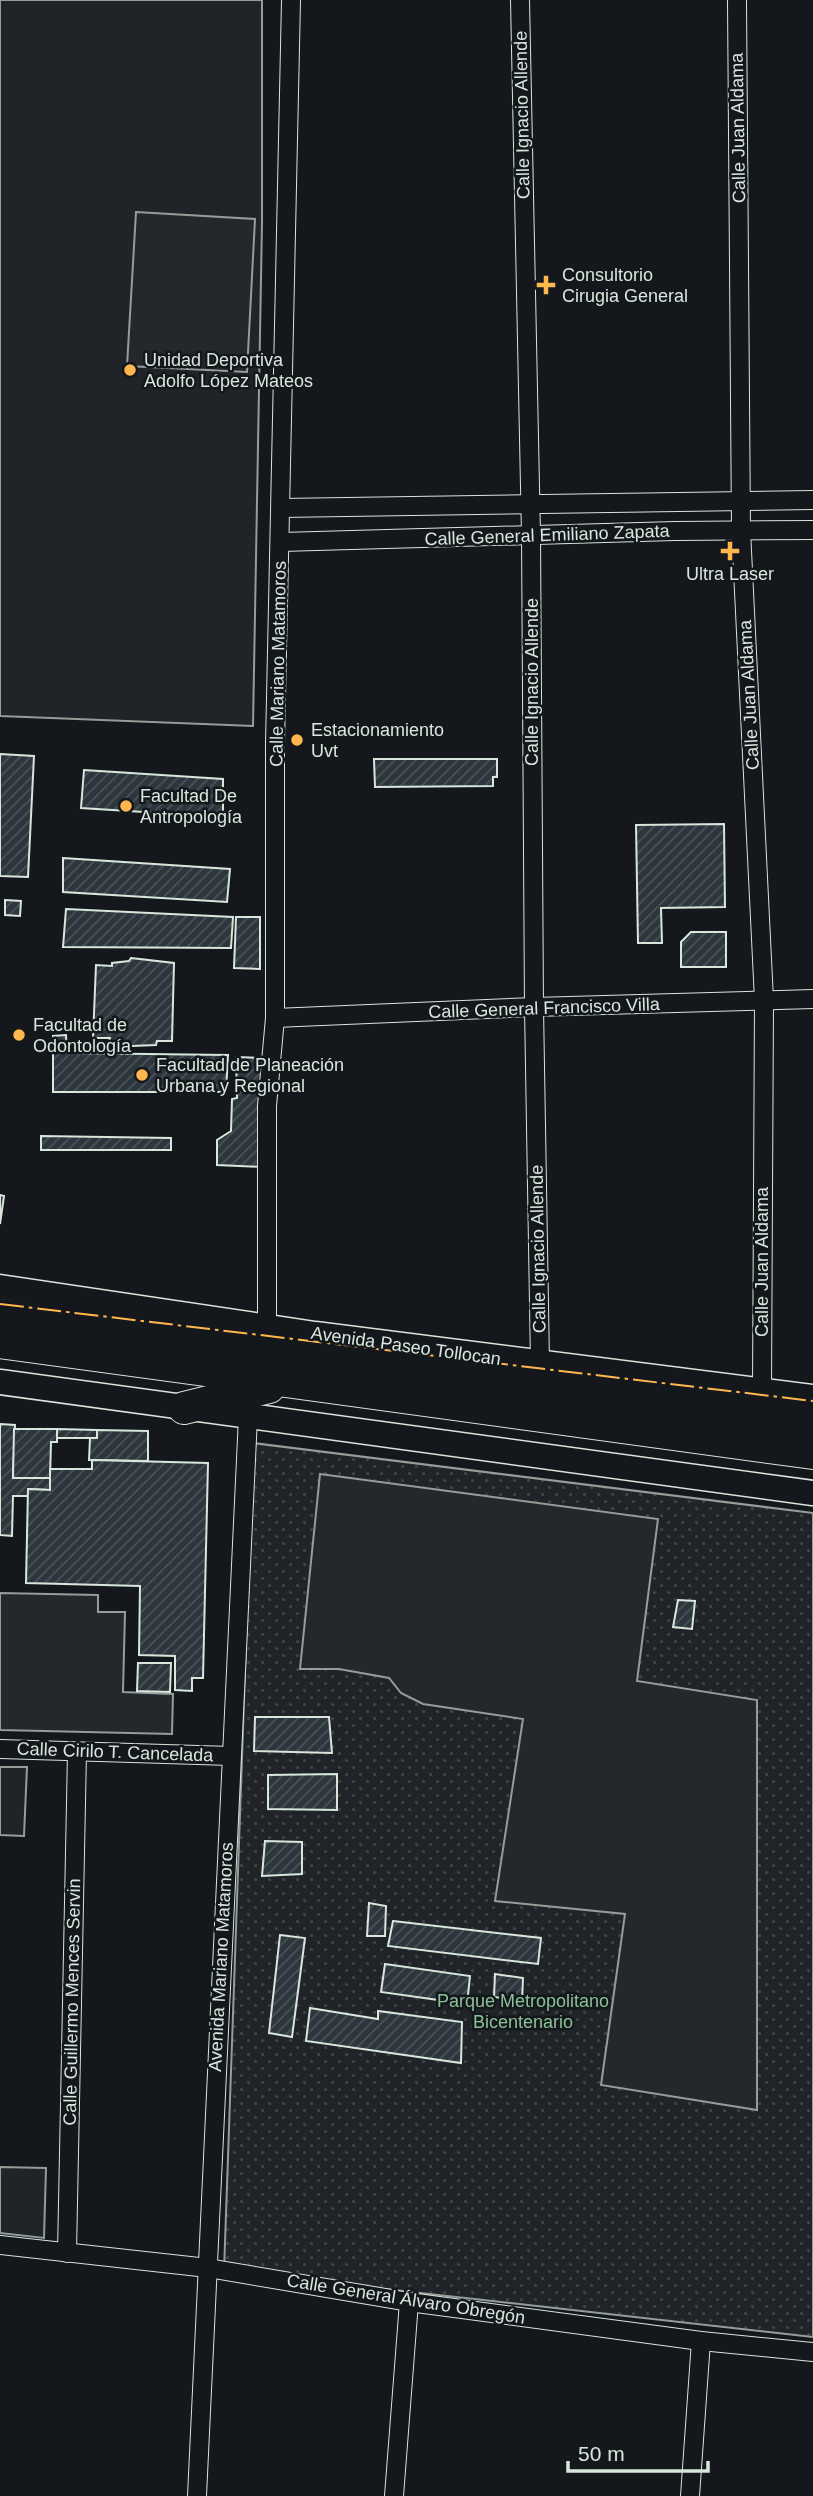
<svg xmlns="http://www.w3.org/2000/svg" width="813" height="2496" font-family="Helvetica,sans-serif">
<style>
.green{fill:#202428;stroke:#939e99;stroke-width:2}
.park{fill:url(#park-dots);stroke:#939e99;stroke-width:2}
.parking{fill:#24282b;stroke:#939e99;stroke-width:2}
.building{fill:url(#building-hatch);stroke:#d8e6dc;stroke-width:2}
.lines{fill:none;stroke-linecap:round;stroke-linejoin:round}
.street-casing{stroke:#d8e6dc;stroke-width:20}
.secondary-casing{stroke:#d8e6dc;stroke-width:27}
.highway-casing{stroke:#d8e6dc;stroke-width:34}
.street{stroke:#14181c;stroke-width:18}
.secondary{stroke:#14181c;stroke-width:24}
.highway{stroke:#14181c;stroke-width:32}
.power{stroke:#ffb74d;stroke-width:2;stroke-dasharray:24 5 3.5 5;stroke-linecap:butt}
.poi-dot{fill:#ffb74d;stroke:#14181c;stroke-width:2.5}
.labels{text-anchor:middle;stroke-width:5;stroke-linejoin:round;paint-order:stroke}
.street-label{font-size:18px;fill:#d8e6dc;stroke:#14181c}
.poi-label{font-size:18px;fill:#d8e6dc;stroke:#14181c;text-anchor:start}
.park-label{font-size:18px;fill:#8ac095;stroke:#14181c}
</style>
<defs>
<pattern id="park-dots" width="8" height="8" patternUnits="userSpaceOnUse" patternTransform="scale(1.75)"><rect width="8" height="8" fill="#202428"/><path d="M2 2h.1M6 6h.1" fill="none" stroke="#404447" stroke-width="1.8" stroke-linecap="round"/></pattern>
<pattern id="building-hatch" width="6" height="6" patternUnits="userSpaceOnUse" patternTransform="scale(1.75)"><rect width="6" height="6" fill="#2c363c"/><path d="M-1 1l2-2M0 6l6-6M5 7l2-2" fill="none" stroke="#4a5358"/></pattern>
</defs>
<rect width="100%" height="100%" fill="#14181c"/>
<!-- green -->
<g class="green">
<polygon points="0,0 262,0 262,222 253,726 0,716"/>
<polygon points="0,1767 27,1767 24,1836 0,1835"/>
<polygon points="0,2167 46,2168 44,2238 0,2233"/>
</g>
<!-- park -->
<polygon class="park" points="253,1443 813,1513 813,2337 224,2271"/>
<!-- parking -->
<g class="parking">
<polygon points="136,212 255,219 247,372 127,366"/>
<polygon points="320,1474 658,1519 637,1681 757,1700 757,2110 601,2085 625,1914 495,1901 523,1719 423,1704 401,1693 389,1678 339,1669 300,1669"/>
<polygon points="0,1593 98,1595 98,1612 125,1612 123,1692 173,1694 172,1734 0,1730"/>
</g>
<!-- building -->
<g class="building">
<polygon points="0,754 34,756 28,877 0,876"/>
<polygon points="374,759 497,759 497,777 493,777 493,786 375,787"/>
<polygon points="84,770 223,779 223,817 81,808"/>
<polygon points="724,824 725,907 661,908 662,943 638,943 636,825"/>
<polygon points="63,858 230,869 227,902 63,892"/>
<polygon points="5,900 21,901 20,916 5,915"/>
<polygon points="66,909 233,917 231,948 63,947"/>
<polygon points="236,917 260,917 260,969 234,968"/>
<polygon points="691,932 726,932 726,967 681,967 681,942"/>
<polygon points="131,958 174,963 172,1041 157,1041 156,1045 108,1047 110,1038 93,1038 96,965 112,966 112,963 129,961"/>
<polygon points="66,1035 67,1053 228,1055 226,1092 53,1092 53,1036"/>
<polygon points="236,1057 264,1058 263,1167 217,1165 217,1140 231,1131 232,1099 237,1098"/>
<polygon points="41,1136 171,1138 171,1150 41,1150"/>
<polygon points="0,1195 4,1196 0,1224"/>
<polygon points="0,1424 15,1425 13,1478 50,1478 50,1490 28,1489 28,1496 13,1496 12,1536 0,1535"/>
<polygon points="14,1429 57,1429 57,1442 51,1442 50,1478 13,1478"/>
<polygon points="57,1429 97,1430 97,1438 57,1438"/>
<polygon points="97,1430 148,1431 148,1461 89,1460 90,1438 97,1438"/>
<polygon points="92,1460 208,1463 203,1678 192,1678 192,1691 175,1690 175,1656 139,1655 140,1586 26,1583 28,1489 50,1490 50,1469 92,1469"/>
<polygon points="678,1600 695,1601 692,1629 673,1627"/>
<polygon points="138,1663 171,1663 170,1692 137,1691"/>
<polygon points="255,1717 329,1717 332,1753 254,1751"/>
<polygon points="337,1774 337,1810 268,1809 268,1775"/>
<polygon points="265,1841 302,1842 302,1874 262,1876"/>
<polygon points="369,1903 386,1906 385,1936 367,1936"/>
<polygon points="393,1921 541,1938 538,1964 388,1946"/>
<polygon points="280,1935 305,1938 292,2037 269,2033"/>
<polygon points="385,1964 470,1976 467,2004 381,1992"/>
<polygon points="495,1974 523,1978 522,2001 494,1997"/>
<polygon points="310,2008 378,2019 378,2011 462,2022 461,2063 306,2041"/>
</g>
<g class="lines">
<!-- street casing -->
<g class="street-casing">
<g id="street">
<polyline points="520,0 531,535 534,1007 540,1364"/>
<polyline points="737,0 741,530 764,1000 762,1390"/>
<polyline points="281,508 813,500"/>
<polyline points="281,542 675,531 813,530"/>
<polyline points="275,1018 534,1007 813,999"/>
<polyline points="267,1327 267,1106 275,1018 275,744 291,0"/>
<polyline points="0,1749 231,1756"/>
<polyline points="0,2245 208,2268 409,2302 701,2341 813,2352"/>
<polyline points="67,2253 77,1752"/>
<polyline points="197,2496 248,1417"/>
<polyline points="394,2496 409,2302"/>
<polyline points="690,2496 701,2341"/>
</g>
</g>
<!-- secondary casing -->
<g class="secondary-casing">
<g id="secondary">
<polyline points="0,1287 315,1334 813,1397"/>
<polyline points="0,1382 813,1493"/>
</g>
</g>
<!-- highway casing -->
<g class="highway-casing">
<g id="highway">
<polyline points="0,1315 361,1365 813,1422"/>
<polyline points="0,1342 813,1453"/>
<polyline points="184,1408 269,1387"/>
</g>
</g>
<!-- street -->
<use href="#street" class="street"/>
<!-- secondary -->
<use href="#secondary" class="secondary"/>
<!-- highway -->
<use href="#highway" class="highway"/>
<!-- power -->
<polyline class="power" points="0,1304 813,1401"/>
</g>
<!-- markers -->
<g class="poi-dot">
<path d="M542.5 274.5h7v7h7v7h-7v7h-7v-7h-7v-7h7z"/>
<circle cx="130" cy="370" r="7"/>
<path d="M726.5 540.5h7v7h7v7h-7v7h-7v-7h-7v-7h7z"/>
<circle cx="297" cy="740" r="7"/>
<circle cx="126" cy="806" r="7"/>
<circle cx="19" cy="1035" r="7"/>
<circle cx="142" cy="1075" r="7"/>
</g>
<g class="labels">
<!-- street labels -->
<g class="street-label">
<text transform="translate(522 115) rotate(-91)" y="6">Calle Ignacio Allende</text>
<text transform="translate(738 128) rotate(-91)" y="6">Calle Juan Aldama</text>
<text transform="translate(547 535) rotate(-2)" y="6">Calle General Emiliano Zapata</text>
<text transform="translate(278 664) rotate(-89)" y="6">Calle Mariano Matamoros</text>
<text transform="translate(532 682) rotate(-90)" y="6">Calle Ignacio Allende</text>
<text transform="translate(749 695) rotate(-93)" y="6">Calle Juan Aldama</text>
<text transform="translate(544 1008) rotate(-2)" y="6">Calle General Francisco Villa</text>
<text transform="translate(538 1249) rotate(-91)" y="6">Calle Ignacio Allende</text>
<text transform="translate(762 1262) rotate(-90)" y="6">Calle Juan Aldama</text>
<text transform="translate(406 1346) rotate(8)" y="6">Avenida Paseo Tollocan</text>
<text transform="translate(115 1752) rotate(2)" y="6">Calle Cirilo T. Cancelada</text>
<text transform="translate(221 1957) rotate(-87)" y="6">Avenida Mariano Matamoros</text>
<text transform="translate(72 2002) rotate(-89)" y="6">Calle Guillermo Mences Servin</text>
<text transform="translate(406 2299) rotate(9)" y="6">Calle General Álvaro Obregón</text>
</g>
<!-- poi labels -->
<g class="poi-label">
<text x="562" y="281">Consultorio<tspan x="562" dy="21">Cirugia General</tspan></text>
<text x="144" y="366">Unidad Deportiva<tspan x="144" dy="21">Adolfo López Mateos</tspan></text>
<text x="730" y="580" text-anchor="middle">Ultra Laser</text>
<text x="311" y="736">Estacionamiento<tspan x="311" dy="21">Uvt</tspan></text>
<text x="140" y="802">Facultad De<tspan x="140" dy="21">Antropología</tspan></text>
<text x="33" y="1031">Facultad de<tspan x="33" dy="21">Odontología</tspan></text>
<text x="156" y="1071">Facultad de Planeación<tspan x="156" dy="21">Urbana y Regional</tspan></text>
</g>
<!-- park labels -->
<g class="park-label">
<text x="523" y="2007">Parque Metropolitano<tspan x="523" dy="21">Bicentenario</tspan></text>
</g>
</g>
<!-- scale -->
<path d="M568 2461v10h140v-10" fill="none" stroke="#d8e6dc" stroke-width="3.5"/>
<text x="578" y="2461" font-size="21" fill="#d8e6dc" stroke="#14181c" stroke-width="5" paint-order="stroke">50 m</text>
</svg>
